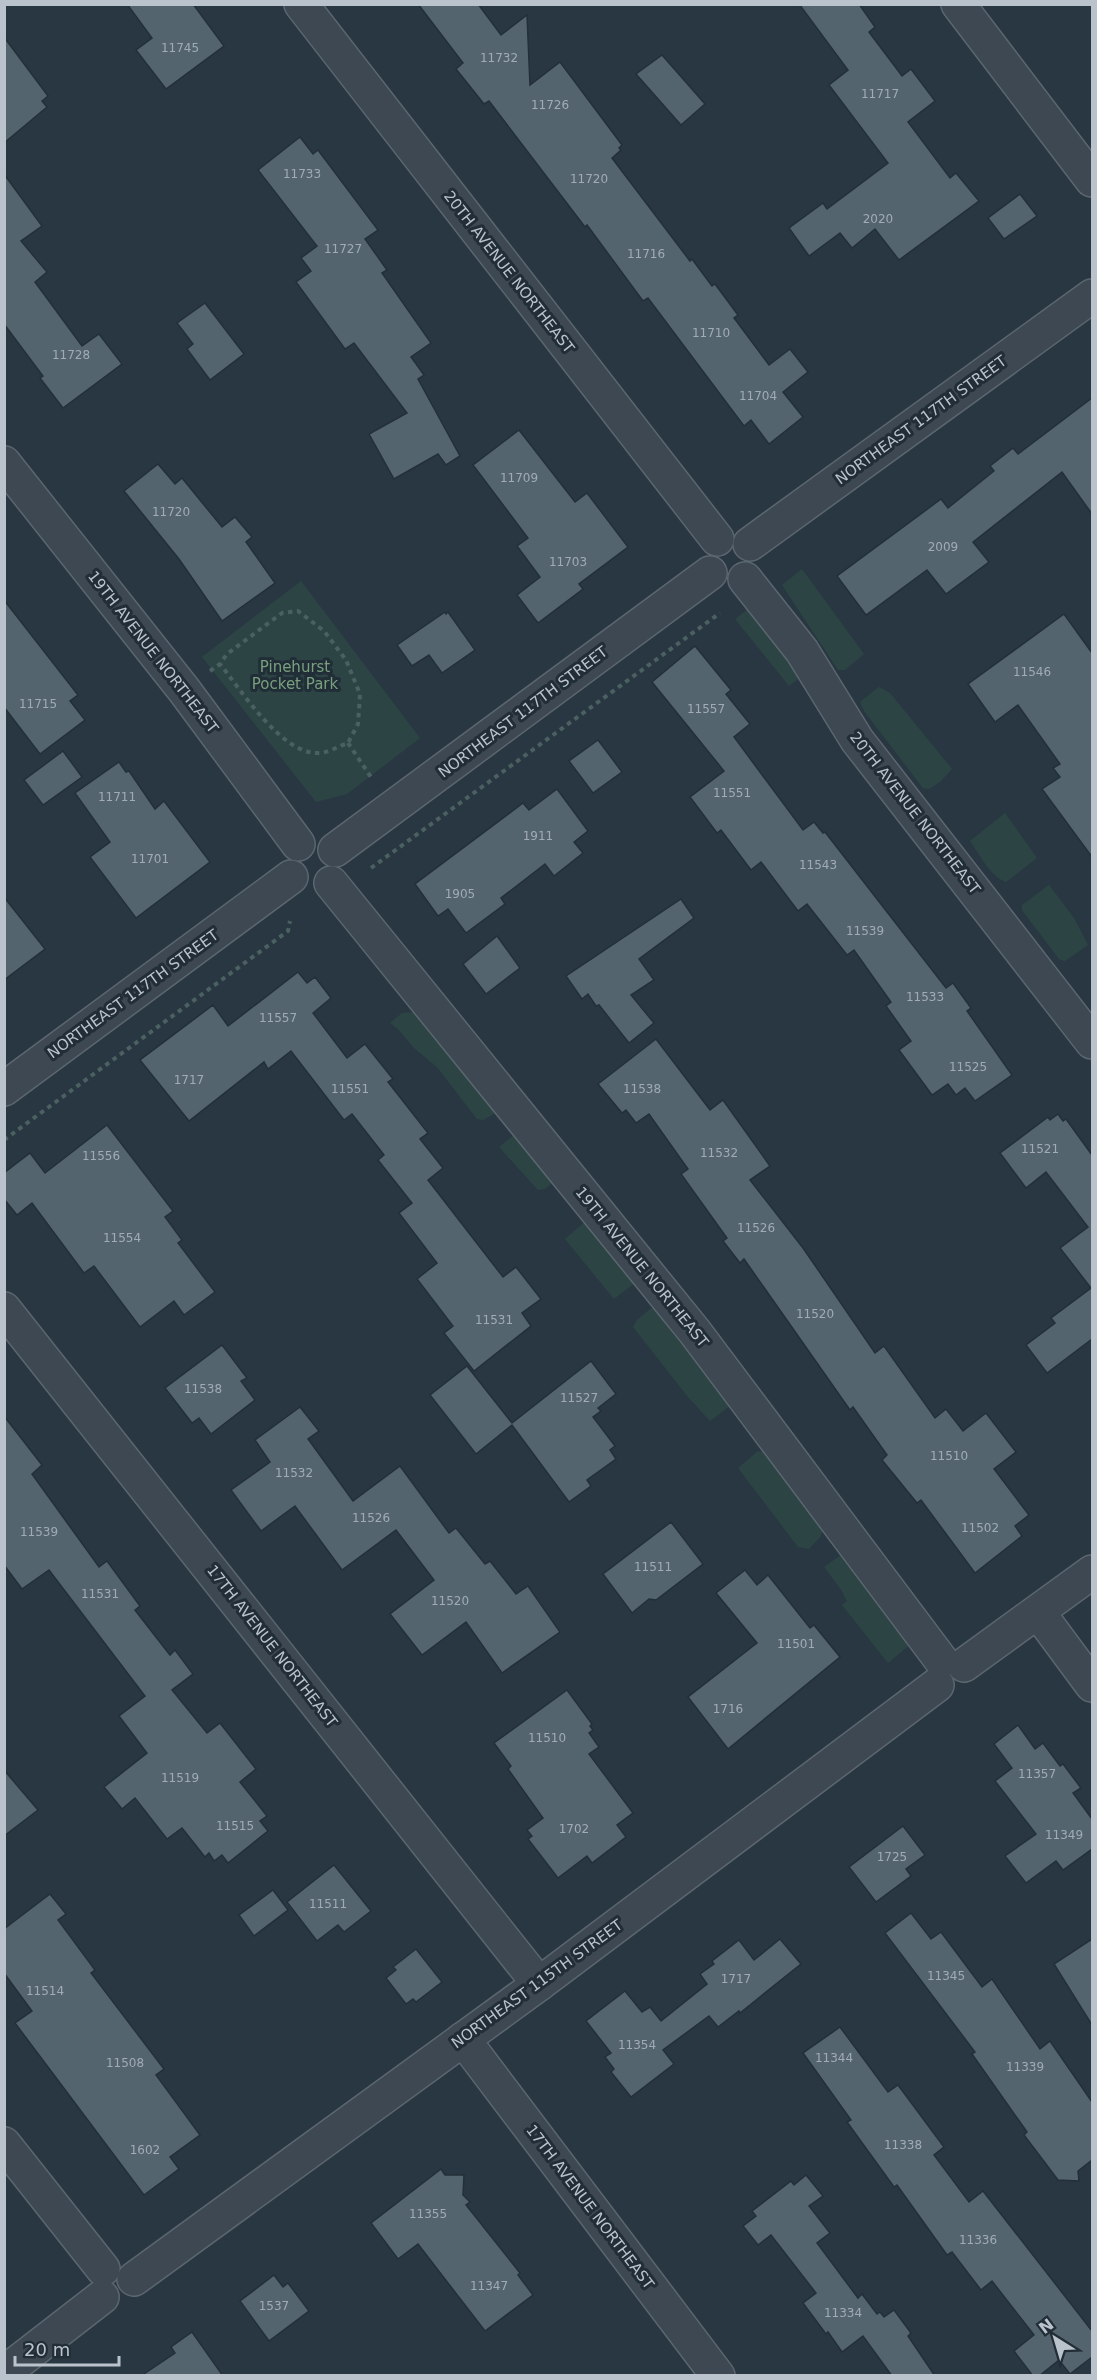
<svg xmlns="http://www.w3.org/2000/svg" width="1097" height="2380" font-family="'DejaVu Sans',sans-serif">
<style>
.green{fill:#2c4544}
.building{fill:#54646f;stroke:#232f39;stroke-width:1.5}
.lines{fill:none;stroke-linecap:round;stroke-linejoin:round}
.street-casing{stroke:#5b666f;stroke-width:36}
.path{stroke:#4b6161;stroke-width:4;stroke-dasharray:4.5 4.5;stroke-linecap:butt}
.street{stroke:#3d4852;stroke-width:33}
.labels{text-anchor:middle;stroke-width:6;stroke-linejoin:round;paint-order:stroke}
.number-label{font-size:12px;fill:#a0abb5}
.street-label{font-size:15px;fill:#bac3cc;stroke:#212d37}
.park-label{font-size:15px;fill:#79a07d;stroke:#212d37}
</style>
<rect width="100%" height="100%" fill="#293742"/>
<!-- green -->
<g class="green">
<polygon points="802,569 864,654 845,670 838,670 782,585"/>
<polygon points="301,581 420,738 347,794 316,802 202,657"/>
<polygon points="752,606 806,673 789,686 735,619"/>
<polygon points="879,687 890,693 952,769 941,781 929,789 923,788 864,711 860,702"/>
<path d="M1005,813L1037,858L1006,882C991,877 979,854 970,841Z"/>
<polygon points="1049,885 1074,918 1088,945 1065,961 1059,959 1022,910 1022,905"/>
<polygon points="413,1012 425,1020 498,1112 483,1120 477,1119 437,1067 414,1048 398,1029 390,1023 402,1013"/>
<polygon points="515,1134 551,1179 551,1184 545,1189 538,1190 499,1147"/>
<polygon points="587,1220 637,1281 614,1299 565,1239"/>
<polygon points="656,1304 730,1406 710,1421 688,1397 633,1327 637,1320"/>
<polygon points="758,1451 766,1453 823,1526 821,1536 809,1549 798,1547 738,1468"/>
<polygon points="841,1555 850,1557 912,1643 888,1663 842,1605 847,1601 842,1591 824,1567"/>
</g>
<!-- building -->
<g class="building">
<polygon points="127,4 193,4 224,46 166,89 136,50 152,38"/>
<polygon points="418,4 478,4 501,35 527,15 530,85 560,62 622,145 619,148 621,150 612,158 690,261 692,259 712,286 715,284 738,315 734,318 769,365 790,349 808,372 783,392 803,417 769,444 751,420 744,426 648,298 643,301 587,225 585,227 489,101 484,104 456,69 463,63"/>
<polygon points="799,4 859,4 875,27 869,32 902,76 911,69 935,101 908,122 950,178 956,173 979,201 899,260 875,229 852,248 840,233 809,256 789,228 823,203 827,209 888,163 829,85 848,70"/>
<polygon points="4,37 48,96 42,101 47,107 4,143"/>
<polygon points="662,55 705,104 681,125 636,74"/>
<polygon points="300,137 313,154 318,150 378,230 365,239 387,270 382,273 431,343 411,357 424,375 418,379 460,456 446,465 438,454 394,479 369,434 407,413 354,343 345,349 296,282 311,271 301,258 317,246 258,170"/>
<polygon points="4,174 42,226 21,241 47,272 35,282 82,346 99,334 122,364 63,408 40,378 43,376 4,324"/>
<polygon points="1020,194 1037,216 1004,239 988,218"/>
<polygon points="205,303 244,354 210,380 187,349 193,344 177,323"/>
<polygon points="1092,398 1092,514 1062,472 973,542 989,562 946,594 927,570 866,615 837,576 941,499 948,508 994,471 990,466 1013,448 1018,454"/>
<polygon points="519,430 575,502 587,493 628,547 579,584 583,589 538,623 517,595 540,577 517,546 528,538 473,465"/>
<polygon points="158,464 175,484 182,478 222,527 235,517 252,537 246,542 275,583 222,621 179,559 124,491"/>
<polygon points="4,600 78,695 70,701 85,720 40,754 4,707"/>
<polygon points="445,612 446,614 448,612 475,650 442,673 429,655 412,666 397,645"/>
<polygon points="1064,614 1092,653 1092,857 1042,789 1060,777 1053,768 1060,764 1018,705 995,722 968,684"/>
<polygon points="695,646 731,690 726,694 750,724 734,737 803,830 814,822 823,833 825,832 946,988 953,983 971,1008 967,1011 1012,1075 975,1101 965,1088 956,1095 948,1084 932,1095 899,1050 911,1041 886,1006 891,1002 854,950 847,955 807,904 798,911 761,862 751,870 721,830 717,833 690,797 724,771 652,682"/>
<polygon points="598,740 622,772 593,793 569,761"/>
<polygon points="63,751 82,777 43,805 24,780"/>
<polygon points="119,762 126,772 129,771 155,809 164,801 210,862 136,918 90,857 110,842 75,793"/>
<polygon points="557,789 588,831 574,842 583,853 554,876 545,864 501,898 505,904 466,933 448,909 438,916 415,884 523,803 529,810"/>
<polygon points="4,897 45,949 4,980"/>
<polygon points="681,899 694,918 639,959 654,980 631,995 654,1023 629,1043 599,1005 596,1006 588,994 582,999 566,976"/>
<polygon points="497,936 520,968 486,994 463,964"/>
<polygon points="298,972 307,983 315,977 331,998 313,1013 347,1058 365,1044 393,1079 388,1082 428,1133 420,1139 443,1168 428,1180 503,1277 516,1267 541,1299 522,1313 531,1326 474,1371 444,1333 453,1326 417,1279 437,1263 399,1213 412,1203 378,1160 384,1155 352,1114 344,1120 291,1051 268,1069 264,1062 189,1121 140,1060 213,1005 228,1026"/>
<polygon points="656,1039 710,1110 723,1100 770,1166 750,1180 803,1248 875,1353 884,1346 935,1418 946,1409 963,1431 986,1413 1016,1452 994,1469 1029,1515 1015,1526 1022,1536 975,1573 921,1500 917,1503 882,1460 887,1455 853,1407 850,1410 744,1259 740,1263 723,1241 727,1238 681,1174 688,1169 649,1114 636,1123 626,1110 622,1113 598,1084"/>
<polygon points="1058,1114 1063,1121 1066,1119 1092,1155 1092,1339 1047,1373 1026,1345 1055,1323 1051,1318 1091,1288 1060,1248 1088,1227 1046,1172 1026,1188 1000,1153 1048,1117 1050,1120"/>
<polygon points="107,1125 173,1211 165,1217 182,1240 178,1243 215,1292 184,1315 174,1301 140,1327 94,1266 84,1273 32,1203 17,1215 4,1199 4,1173 30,1153 45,1173"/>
<polygon points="222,1345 247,1378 241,1381 255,1400 211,1434 199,1418 192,1423 165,1388"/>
<polygon points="591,1361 616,1394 598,1408 601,1411 593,1417 615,1446 610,1450 616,1459 587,1480 591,1486 569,1502 512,1425 476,1454 430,1395 467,1366 512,1423"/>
<polygon points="300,1407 319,1431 308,1439 353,1501 400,1466 449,1533 456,1528 485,1564 490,1561 516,1594 528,1586 560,1632 502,1673 466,1622 422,1655 390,1614 434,1580 396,1530 342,1570 295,1506 261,1531 231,1490 270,1462 255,1440"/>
<polygon points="4,1416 42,1465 32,1474 99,1567 107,1561 140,1606 135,1610 170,1655 175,1650 193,1674 172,1690 207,1733 220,1723 256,1769 240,1782 267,1816 260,1821 268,1831 228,1863 222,1855 214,1861 209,1853 205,1857 182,1828 167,1839 135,1798 122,1809 104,1787 147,1753 119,1716 145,1696 49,1570 22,1589 4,1565"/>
<polygon points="671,1522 703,1564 656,1600 649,1599 632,1613 603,1574"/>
<polygon points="745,1570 757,1585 768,1575 810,1628 814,1625 840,1657 728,1749 688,1697 757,1643 716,1593"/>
<polygon points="567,1690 592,1724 590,1726 593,1730 589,1733 599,1747 589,1754 633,1813 617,1825 626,1837 592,1863 587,1856 558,1878 528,1839 532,1836 527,1830 543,1818 508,1769 511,1766 494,1743"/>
<polygon points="1018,1725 1035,1749 1043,1743 1060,1766 1063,1764 1081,1788 1073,1793 1092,1819 1092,1849 1063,1870 1056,1861 1026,1883 1005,1856 1036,1834 995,1781 1012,1768 994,1744"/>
<polygon points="4,1770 38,1810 4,1836"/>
<polygon points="903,1826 925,1855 906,1869 911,1876 876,1902 849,1867"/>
<polygon points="334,1865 371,1911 344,1932 338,1925 317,1941 287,1902"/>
<polygon points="273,1890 288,1910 254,1936 239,1915"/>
<polygon points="50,1894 66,1914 58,1920 95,1970 91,1973 164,2069 156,2075 200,2135 170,2157 179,2169 144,2195 15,2023 32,2011 4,1973 4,1929"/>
<polygon points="911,1913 931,1939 941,1932 982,1987 992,1979 1040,2049 1050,2041 1092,2102 1092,2160 1078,2171 1079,2181 1058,2180 1024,2135 1027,2132 972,2054 975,2052 885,1933"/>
<polygon points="780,1939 801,1964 740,2013 739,2011 718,2027 709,2016 663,2050 674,2064 631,2097 611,2072 614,2069 605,2057 611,2053 586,2021 625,1991 642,2012 650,2007 661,2021 707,1984 700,1974 714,1964 712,1961 739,1940 754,1960"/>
<polygon points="1092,1939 1092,2025 1054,1964"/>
<polygon points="416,1949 442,1982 416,2002 413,1999 406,2004 386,1978 396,1970 393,1967"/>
<polygon points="840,2027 888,2092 898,2085 944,2147 934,2155 969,2202 983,2191 1092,2331 1092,2357 1070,2374 1059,2360 1039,2376 1033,2376 1014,2351 1034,2335 992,2281 981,2290 952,2252 947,2255 897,2185 894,2187 847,2122 851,2120 803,2053"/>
<polygon points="441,2169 445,2175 464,2175 463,2195 470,2202 466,2205 520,2273 518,2275 533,2295 485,2331 418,2244 398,2259 371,2223"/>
<polygon points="806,2175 823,2196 809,2206 830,2233 817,2243 858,2298 862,2294 877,2314 880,2312 884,2317 894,2310 911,2333 908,2336 935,2376 892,2376 863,2336 842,2352 828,2332 826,2334 803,2303 816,2293 771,2235 758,2245 743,2226 756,2216 752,2211 791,2181 794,2185"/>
<polygon points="274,2275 283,2287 288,2283 309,2311 269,2341 240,2301"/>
<polygon points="192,2332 223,2376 141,2376 175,2353 171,2347"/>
</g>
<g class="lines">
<!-- street casing -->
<g class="street-casing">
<g id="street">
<polyline points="301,4 717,539"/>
<polyline points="958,4 1092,180"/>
<polyline points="4,463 184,690 298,844"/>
<polyline points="750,544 1092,296"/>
<polyline points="745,579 802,651 857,740 1092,1042"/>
<polyline points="335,850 710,573"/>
<polyline points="331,883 695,1332 941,1660"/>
<polyline points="4,1089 291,877"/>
<polyline points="4,1309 539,1984"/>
<polyline points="1038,1612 1092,1685"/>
<polyline points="964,1665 1092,1572"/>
<polyline points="463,2039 718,2376"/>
<polyline points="4,2144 103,2269"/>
<polyline points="134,2279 539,1984 937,1685"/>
<polyline points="4,2373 102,2297"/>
</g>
</g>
<!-- path -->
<g class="path">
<path d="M210,671L220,664L227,654L282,613L298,611L324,631L346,660L360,694L358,724L348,743C339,746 326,754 317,753C281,753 241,690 220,664"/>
<polyline points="348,743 373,780"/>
<polyline points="371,868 720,613"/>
<polyline points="4,1140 288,931 290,921"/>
</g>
<!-- street -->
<use href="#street" class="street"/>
</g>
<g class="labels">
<!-- number labels -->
<g class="number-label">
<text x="180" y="52">11745</text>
<text x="499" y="62">11732</text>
<text x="880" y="98">11717</text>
<text x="550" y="109">11726</text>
<text x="302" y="178">11733</text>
<text x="589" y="183">11720</text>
<text x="878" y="223">2020</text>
<text x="343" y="253">11727</text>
<text x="646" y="258">11716</text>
<text x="711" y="337">11710</text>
<text x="71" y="359">11728</text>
<text x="758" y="400">11704</text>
<text x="519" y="482">11709</text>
<text x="171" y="516">11720</text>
<text x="943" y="551">2009</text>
<text x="568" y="566">11703</text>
<text x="1032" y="676">11546</text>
<text x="38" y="708">11715</text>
<text x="706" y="713">11557</text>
<text x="732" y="797">11551</text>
<text x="117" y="801">11711</text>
<text x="538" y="840">1911</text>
<text x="150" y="863">11701</text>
<text x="818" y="869">11543</text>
<text x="460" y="898">1905</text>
<text x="865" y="935">11539</text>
<text x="925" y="1001">11533</text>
<text x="278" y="1022">11557</text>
<text x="968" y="1071">11525</text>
<text x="189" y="1084">1717</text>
<text x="350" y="1093">11551</text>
<text x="642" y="1093">11538</text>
<text x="1040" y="1153">11521</text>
<text x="719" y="1157">11532</text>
<text x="101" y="1160">11556</text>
<text x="756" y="1232">11526</text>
<text x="122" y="1242">11554</text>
<text x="815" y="1318">11520</text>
<text x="494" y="1324">11531</text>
<text x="203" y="1393">11538</text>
<text x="579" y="1402">11527</text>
<text x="949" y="1460">11510</text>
<text x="294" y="1477">11532</text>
<text x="371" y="1522">11526</text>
<text x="980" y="1532">11502</text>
<text x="39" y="1536">11539</text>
<text x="653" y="1571">11511</text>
<text x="100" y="1598">11531</text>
<text x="450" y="1605">11520</text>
<text x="796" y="1648">11501</text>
<text x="728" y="1713">1716</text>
<text x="547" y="1742">11510</text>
<text x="1037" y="1778">11357</text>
<text x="180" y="1782">11519</text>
<text x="235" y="1830">11515</text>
<text x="574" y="1833">1702</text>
<text x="1064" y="1839">11349</text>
<text x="892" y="1861">1725</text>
<text x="328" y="1908">11511</text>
<text x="946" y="1980">11345</text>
<text x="736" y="1983">1717</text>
<text x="45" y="1995">11514</text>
<text x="637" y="2049">11354</text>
<text x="834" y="2062">11344</text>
<text x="125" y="2067">11508</text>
<text x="1025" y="2071">11339</text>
<text x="903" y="2149">11338</text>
<text x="145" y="2154">1602</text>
<text x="428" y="2218">11355</text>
<text x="978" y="2244">11336</text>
<text x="489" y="2290">11347</text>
<text x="274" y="2310">1537</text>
<text x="843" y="2317">11334</text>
</g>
<!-- street labels -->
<g class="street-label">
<text transform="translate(509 272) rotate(52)" y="5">20TH AVENUE NORTHEAST</text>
<text transform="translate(921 420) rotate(-36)" y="5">NORTHEAST 117TH STREET</text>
<text transform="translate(153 652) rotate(52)" y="5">19TH AVENUE NORTHEAST</text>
<text transform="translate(523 712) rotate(-37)" y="5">NORTHEAST 117TH STREET</text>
<text transform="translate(915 813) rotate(52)" y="5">20TH AVENUE NORTHEAST</text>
<text transform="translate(133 994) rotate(-36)" y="5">NORTHEAST 117TH STREET</text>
<text transform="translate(642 1267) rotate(51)" y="5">19TH AVENUE NORTHEAST</text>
<text transform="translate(272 1646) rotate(52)" y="5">17TH AVENUE NORTHEAST</text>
<text transform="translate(537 1984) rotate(-36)" y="5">NORTHEAST 115TH STREET</text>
<text transform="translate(590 2207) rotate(53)" y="5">17TH AVENUE NORTHEAST</text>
</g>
<!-- park labels -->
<g class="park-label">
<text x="295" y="672">Pinehurst<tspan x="295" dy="17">Pocket Park</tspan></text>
</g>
</g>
<!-- border -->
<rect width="1097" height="2380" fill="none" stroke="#bac3cc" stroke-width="12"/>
<!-- north arrow -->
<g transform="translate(1055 2338) rotate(323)" stroke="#212d37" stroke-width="4.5" paint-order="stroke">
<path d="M0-4.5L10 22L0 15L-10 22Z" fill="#bac3cc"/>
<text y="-9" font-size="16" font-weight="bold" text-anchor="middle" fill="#bac3cc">N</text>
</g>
<!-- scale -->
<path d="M15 2356v9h104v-9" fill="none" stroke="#bac3cc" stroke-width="3"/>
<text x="24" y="2356" font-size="18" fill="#bac3cc" stroke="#212d37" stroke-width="4.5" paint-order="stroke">20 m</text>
</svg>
